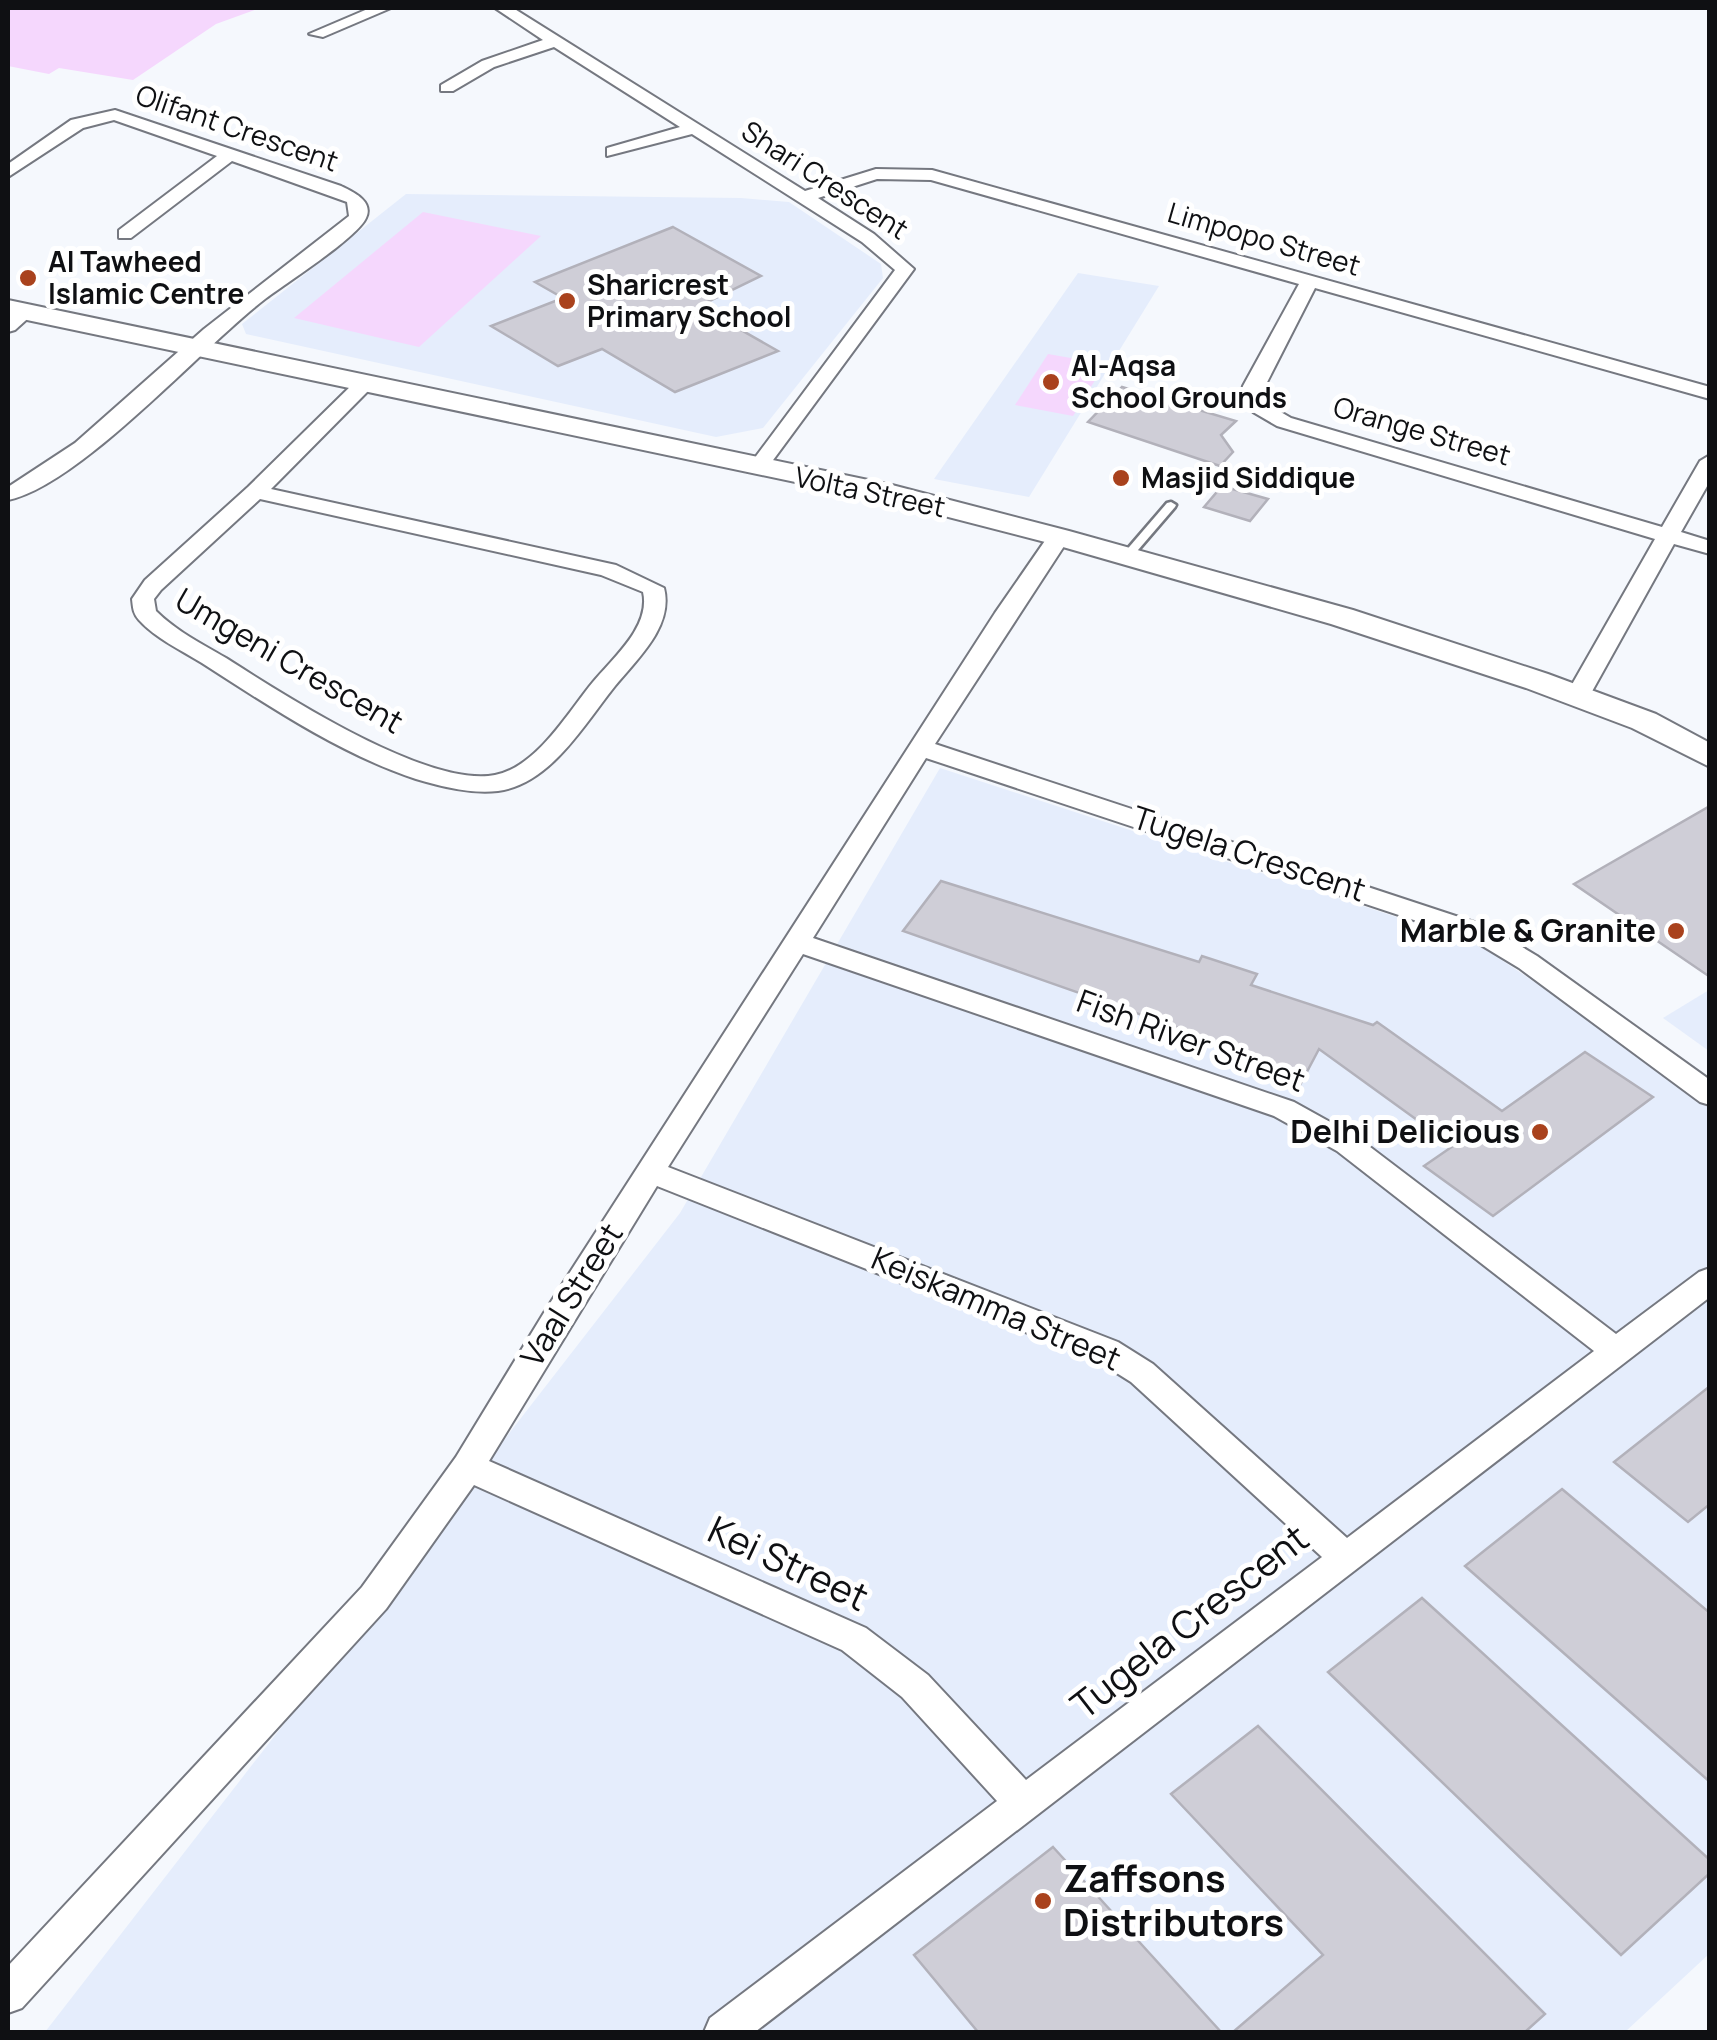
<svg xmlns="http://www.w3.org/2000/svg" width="1717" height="2040" font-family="Manrope,sans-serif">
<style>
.built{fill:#e5edfc}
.green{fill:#f5d7fd}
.building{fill:#cfced7;stroke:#b2b1ba;stroke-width:2.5}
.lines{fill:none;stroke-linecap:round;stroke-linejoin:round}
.lane-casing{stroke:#757880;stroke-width:5}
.street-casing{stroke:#757880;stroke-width:4}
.secondary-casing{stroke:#757880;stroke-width:4}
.lane{fill:#fff;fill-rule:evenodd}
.street{fill:#fff;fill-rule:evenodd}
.secondary{fill:#fff;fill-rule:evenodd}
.poi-dot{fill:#a9421d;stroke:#fff;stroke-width:4}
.labels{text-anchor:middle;stroke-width:10;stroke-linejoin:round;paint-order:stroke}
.far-street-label{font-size:28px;fill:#0f1013;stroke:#fff}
.far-poi-label{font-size:28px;font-weight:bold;fill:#0f1013;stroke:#fff;text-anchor:start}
.street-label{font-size:32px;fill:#0f1013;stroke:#fff}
.poi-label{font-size:32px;font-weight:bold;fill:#0f1013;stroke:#fff;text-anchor:end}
.near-street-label{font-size:38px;fill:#0f1013;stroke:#fff}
.near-poi-label{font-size:38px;font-weight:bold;fill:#0f1013;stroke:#fff;text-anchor:start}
</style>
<rect width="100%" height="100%" fill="#f5f8fd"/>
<!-- built -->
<g class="built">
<polygon points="406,194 741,198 789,202 881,264 883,278 763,428 716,437 246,334 242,324"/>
<polygon points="1078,273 1159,286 1029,497 934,479"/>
<polygon points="940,768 1476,943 1584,1015 1709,1108 1709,1954 1625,2032 45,2032 680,1213"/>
<polygon points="1709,990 1709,1051 1663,1018"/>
</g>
<!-- green -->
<g class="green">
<polygon points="8,8 260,8 216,24 133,80 59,68 49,74 8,66"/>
<polygon points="423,212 541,236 419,347 294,318"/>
<polygon points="1048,354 1105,364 1073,416 1015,405"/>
</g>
<!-- building -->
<g class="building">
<polygon points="673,227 761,276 699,306 778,351 675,392 602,349 558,366 491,326 563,298 535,282"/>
<polygon points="1122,387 1236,421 1221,435 1233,452 1220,466 1088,422"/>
<polygon points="1222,486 1268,499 1250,521 1204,507"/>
<polygon points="1710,806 1710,977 1574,884"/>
<polygon points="941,881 1199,962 1202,956 1257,974 1251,985 1373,1025 1377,1022 1502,1111 1585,1052 1653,1097 1493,1216 1424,1166 1453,1146 1319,1049 1300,1085 1231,1061 1236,1052 1194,1038 1196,1034 903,931"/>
<polygon points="1710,1386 1710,1504 1688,1522 1614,1462"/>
<polygon points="1562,1489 1710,1613 1710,1782 1465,1566"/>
<polygon points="1422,1598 1710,1860 1710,1873 1621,1955 1328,1672"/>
<polygon points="1258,1726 1545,2014 1525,2032 1233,2032 1323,1955 1171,1794"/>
<polygon points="1053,1847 1221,2032 978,2032 914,1955"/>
</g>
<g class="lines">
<!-- lane casing -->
<g class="lane-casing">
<polygon id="lane" points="1171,502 1176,505 1175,507 1132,557 1124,557 1124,553 1167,503"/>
</g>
<!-- street casing -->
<g class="street-casing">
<g id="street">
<polygon points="370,8 391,8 323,37 309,34"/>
<polygon points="495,8 513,8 805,191 876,169 932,170 1710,387 1710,399 1315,288 1261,394 1267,404 1291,418 1662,527 1700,461 1710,455 1710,481 1681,532 1710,541 1710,554 1674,544 1590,695 1586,700 1570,700 1566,695 1655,539 1277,426 1253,412 1241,394 1243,386 1299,284 931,180 877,179 818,198 874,234 914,269 765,471 751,471 748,467 751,463 895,270 862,242 692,134 607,156 607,148 680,127 554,47 494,67 453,91 441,91 441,85 482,61 543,40"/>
<path d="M115,110L341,186C353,192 374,201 366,218C357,238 286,283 265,299C200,349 80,485 8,500V487L75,443L204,329L349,216L347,202L232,161L131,238H119V230L217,156L114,120L83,128L8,177V164L71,120Z"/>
<polygon points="25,306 35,312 15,330 8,332 8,317"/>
<path d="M364,378L371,380V388L271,489L616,565L664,588C674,626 637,659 615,686C585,723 551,784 498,791C471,794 443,787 416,779C340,754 269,706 202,663C181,650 155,638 139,620C133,613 133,608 132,599L145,580L248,487L357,380ZM260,499L601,575L643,592C651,626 613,658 593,682C568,712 537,767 495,775C427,788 284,695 226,658C202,644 176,631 156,611L154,599L161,590Z"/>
<path d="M1059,530L1070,537L935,744L1489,927L1537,956L1710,1080V1105L1700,1102L1519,968L1471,939L926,758L813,938L1294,1102L1357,1137L1616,1334L1699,1272L1710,1268V1297L755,2032H704L710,2018L997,1801L902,1697L842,1650L474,1485L386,1609L22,2008L8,2013V1966L362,1587L456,1457L545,1311L995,613L1051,532ZM803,954L1274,1116L1337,1151L1594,1351L1347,1538L1153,1364L1118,1342L668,1167ZM657,1186L1096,1360L1131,1382L1322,1557L1026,1780L928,1675L866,1628L489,1461Z"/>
</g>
</g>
<!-- secondary casing -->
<g class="secondary-casing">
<polygon id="secondary" points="8,300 892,485 1069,531 1353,610 1548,674 1656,714 1710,743 1710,767 1632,728 1526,688 1331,624 1049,543 890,502 8,316"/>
</g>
<!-- lane -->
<use href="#lane" class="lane"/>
<!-- street -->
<use href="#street" class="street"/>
<!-- secondary -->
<use href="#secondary" class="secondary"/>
</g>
<!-- markers -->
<g class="poi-dot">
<circle cx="28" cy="278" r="10"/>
<circle cx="567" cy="301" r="10"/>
<circle cx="1051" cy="382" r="10"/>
<circle cx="1121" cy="478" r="10"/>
<circle cx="1676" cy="931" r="10"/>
<circle cx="1540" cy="1132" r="10"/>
<circle cx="1043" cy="1901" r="10"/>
</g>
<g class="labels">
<!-- far-street labels -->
<g class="far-street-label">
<text transform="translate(237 128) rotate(19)" y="10">Olifant Crescent</text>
<text transform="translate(825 180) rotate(33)" y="10">Shari Crescent</text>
<text transform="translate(1264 239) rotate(16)" y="10">Limpopo Street</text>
<text transform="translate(1422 431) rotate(16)" y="10">Orange Street</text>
<text transform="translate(870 492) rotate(12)" y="10">Volta Street</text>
</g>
<!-- far-poi labels -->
<g class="far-poi-label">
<text x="48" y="272">Al Tawheed<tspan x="48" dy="32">Islamic Centre</tspan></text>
<text x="587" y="295">Sharicrest<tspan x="587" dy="32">Primary School</tspan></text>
<text x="1071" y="376">Al-Aqsa<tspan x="1071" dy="32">School Grounds</tspan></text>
<text x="1141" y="488">Masjid Siddique</text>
</g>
<!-- street labels -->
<g class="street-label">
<text transform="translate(289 661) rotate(30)" y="11">Umgeni Crescent</text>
<text transform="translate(1249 854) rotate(18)" y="11">Tugela Crescent</text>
<text transform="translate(1191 1041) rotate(20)" y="11">Fish River Street</text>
<text transform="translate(572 1295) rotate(-58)" y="11">Vaal Street</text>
<text transform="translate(996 1309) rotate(23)" y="11">Keiskamma Street</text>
</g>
<!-- poi labels -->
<g class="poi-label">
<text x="1656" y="942">Marble &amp; Granite</text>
<text x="1520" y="1143">Delhi Delicious</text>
</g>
<!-- near-street labels -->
<g class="near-street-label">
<text transform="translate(788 1564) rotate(25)" y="13">Kei Street</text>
<text transform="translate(1190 1622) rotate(-38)" y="13">Tugela Crescent</text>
</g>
<!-- near-poi labels -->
<g class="near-poi-label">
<text x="1063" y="1892">Zaffsons<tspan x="1063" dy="44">Distributors</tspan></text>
</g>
</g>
<!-- border -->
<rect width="1717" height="2040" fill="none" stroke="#0f1013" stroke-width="20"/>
</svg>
